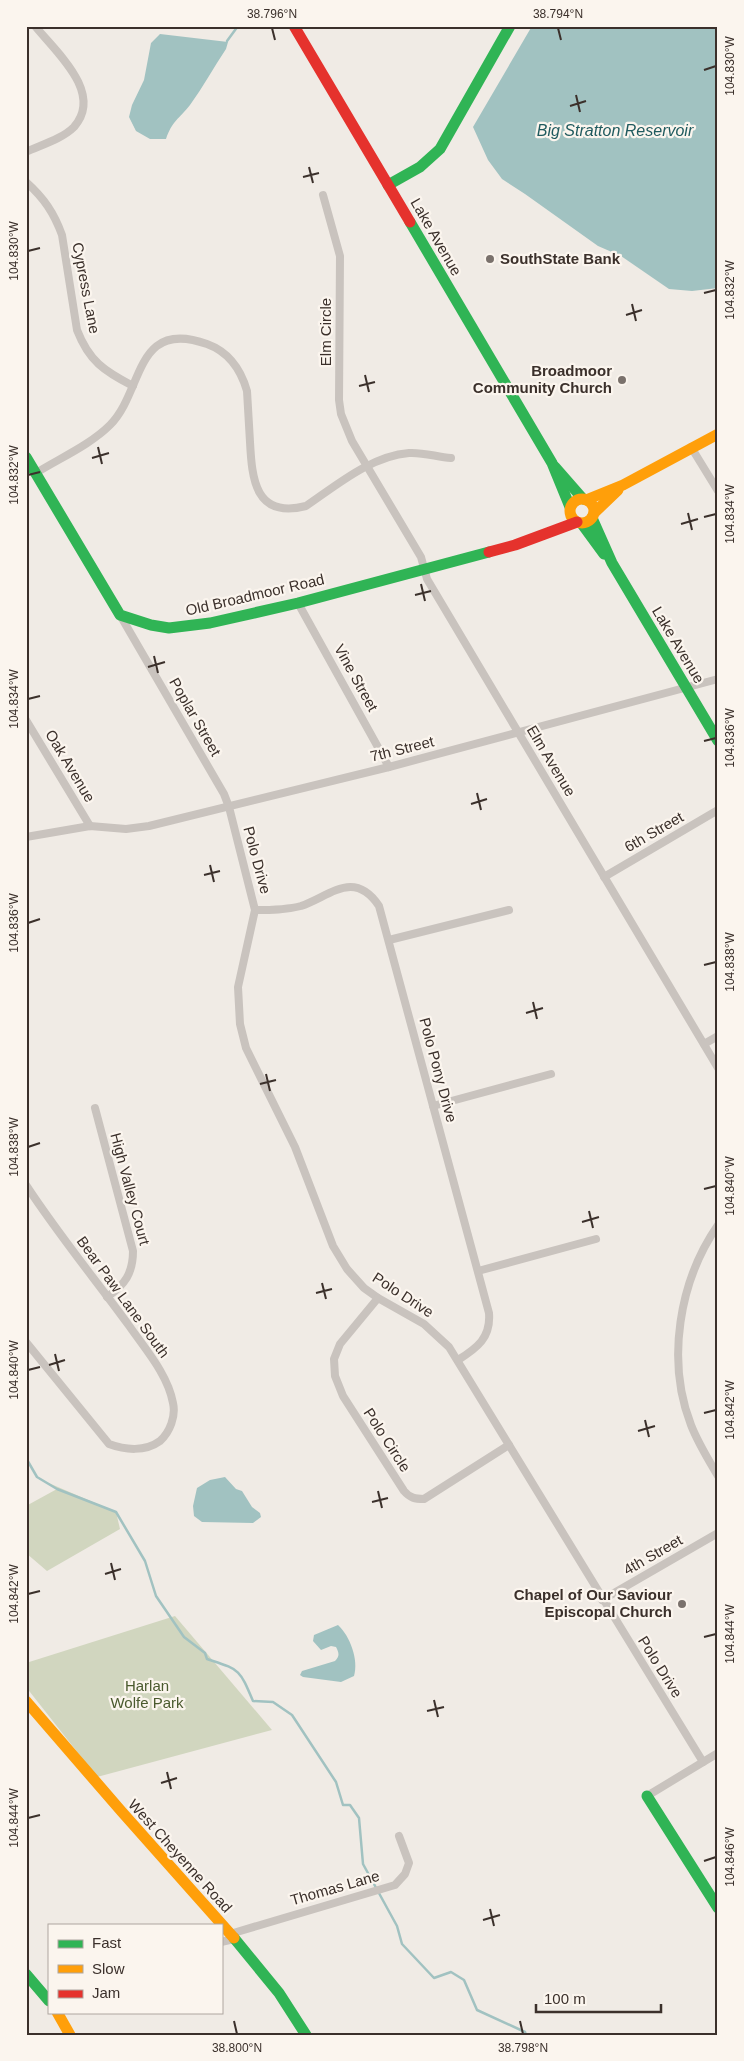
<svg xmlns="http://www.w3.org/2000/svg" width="744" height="2061" font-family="Arial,sans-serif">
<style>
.green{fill:#d1d6bf}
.water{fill:#a1c2c1}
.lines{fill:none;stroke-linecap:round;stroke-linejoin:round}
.stream{stroke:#a1c2c1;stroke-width:2.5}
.street{stroke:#c9c3be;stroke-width:8}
.fast{stroke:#30b455;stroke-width:11}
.slow{stroke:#ff9f0a;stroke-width:11}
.jam{stroke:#e5322d;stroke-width:11}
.ticks{fill:none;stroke:#3b302b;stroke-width:2}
.poi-dot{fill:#7a716c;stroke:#fbf5ee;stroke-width:2}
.labels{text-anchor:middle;stroke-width:4.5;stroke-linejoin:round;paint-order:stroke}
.street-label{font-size:15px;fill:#3b302b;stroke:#fbf5ee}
.poi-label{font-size:15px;font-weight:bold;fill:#3b302b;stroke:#fbf5ee;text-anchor:end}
.park-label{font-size:15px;fill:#4a5a2e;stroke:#fbf5ee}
.water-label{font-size:16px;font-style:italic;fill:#1f5a5e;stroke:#fbf5ee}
.neatline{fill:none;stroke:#3b302b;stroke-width:2}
.ticks-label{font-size:12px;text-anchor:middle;fill:#3b302b}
</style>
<rect width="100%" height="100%" fill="#f0ebe5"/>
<!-- green -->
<g class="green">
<polygon points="37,1478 116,1512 120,1529 47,1571 26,1553 26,1506 57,1489"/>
<polygon points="175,1616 272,1730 97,1777 26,1687 26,1663"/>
</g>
<!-- water -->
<g class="water">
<polygon points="532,26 718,26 718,288 692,291 669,289 621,256 598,246 525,194 502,179 488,160 473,127"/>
<path d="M160,34L228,42L226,49C214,67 203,87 190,105C179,119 172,121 166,139H150L136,131L129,117L132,105L144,80L151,43Z"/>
<polygon points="225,1477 236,1489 242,1491 252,1507 260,1513 261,1517 253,1523 202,1522 194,1516 193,1506 197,1488 210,1480"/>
<path d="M338,1625C350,1636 359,1660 354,1676L341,1682L303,1677L300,1675L302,1671L335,1661C340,1656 339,1653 336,1647L331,1646L321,1650L313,1641L314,1635Z"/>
</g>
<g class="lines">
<!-- stream -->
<g class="stream">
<polyline points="227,41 238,26"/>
<path d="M26,1458L37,1477L57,1489L116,1512L145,1561L156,1596L184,1637L205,1653L207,1659C240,1670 239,1668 253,1701L273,1702L292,1715L336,1782L343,1805H350L359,1818L363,1864L397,1926L402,1944L434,1978L451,1972L464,1980L477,2010L525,2032L526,2035"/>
</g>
<!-- street -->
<g class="street">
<path d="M26,152C41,145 62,139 74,127C104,93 56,52 35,26"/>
<path d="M26,182C44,198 54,213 62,235L77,330C89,361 104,371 133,386"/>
<polyline points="323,195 340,256 339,400 341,414 352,441 421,557 427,579 718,1068"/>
<polyline points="691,447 718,491"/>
<path d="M36,473C60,458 90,445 110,425C144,391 134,318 207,344C229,352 241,370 247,391C248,408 249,425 250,442C252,479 255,519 306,506C337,485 371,456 409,453C423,452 437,457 451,458"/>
<polyline points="298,603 389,767"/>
<polyline points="120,615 224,794 229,807 255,910 238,987 240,1024 246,1048 295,1147 333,1246 347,1269 364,1288 378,1298 424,1324 449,1347 703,1762"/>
<polyline points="26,720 90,826"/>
<polyline points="26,837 90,826 126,829 149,826 389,767 718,679"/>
<polyline points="604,877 718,810"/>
<path d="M255,910C271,910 286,910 301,906C330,896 354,869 379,906L489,1313C491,1338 477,1348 458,1360"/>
<polyline points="389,940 509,910"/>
<polyline points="704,1044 718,1036"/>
<polyline points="433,1106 551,1074"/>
<path d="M95,1108L133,1251C133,1273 125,1285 107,1297"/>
<path d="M26,1185C58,1234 95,1279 130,1327C146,1350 168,1375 173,1403C176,1416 170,1432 160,1441C145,1452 125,1450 109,1444L26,1342"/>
<path d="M718,1225C679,1281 666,1361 691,1425C698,1443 708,1459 718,1476"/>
<polyline points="478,1271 596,1239"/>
<path d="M378,1298L340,1344L334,1359L335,1376L343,1396L404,1491C410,1498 415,1499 424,1499L509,1445"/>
<polyline points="602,1600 718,1533"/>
<polyline points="647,1796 718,1753"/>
<polyline points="230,1934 395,1885 405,1874 409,1863 399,1836"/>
<polyline points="221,1942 234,1939"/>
</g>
<!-- fast -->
<g class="fast">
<polyline points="388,185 420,167 440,149 510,26"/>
<polyline points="410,222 552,463 570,507"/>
<polyline points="26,457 120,615 151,625 169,628 210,623 298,603 489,552"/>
<polyline points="555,467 583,499"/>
<polyline points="592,518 612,563 718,741"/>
<polyline points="582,524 604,554"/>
<polyline points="647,1796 718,1908"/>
<polyline points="234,1938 279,1993 306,2035"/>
<polyline points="26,1974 49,2001"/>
</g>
<!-- slow -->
<g class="slow">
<circle cx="582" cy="511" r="12"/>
<polyline points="586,500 623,485 718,434"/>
<polyline points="594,513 618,490"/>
<polyline points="26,1701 122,1812 234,1938"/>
<polyline points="57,2012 70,2035"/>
</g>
<!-- jam -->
<g class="jam">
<polyline points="294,26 410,222"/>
<polyline points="489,552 515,545 577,522"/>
</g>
</g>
<!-- ticks -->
<path class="ticks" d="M272,28L275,40M558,28L561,40M704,70L716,66M576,95L580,112M570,106L586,101M309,167L313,183M303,177L319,173M28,251L40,248M704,293L716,290M632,304L636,321M626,315L642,310M365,375L369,392M359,386L375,382M98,447L102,464M92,458L109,453M28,475L40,472M688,513L692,530M704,517L716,514M681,524L698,519M421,584L425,601M415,595L431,591M154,656L158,673M148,667L165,662M28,699L40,696M704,741L716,738M477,793L481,810M471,804L487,799M210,865L214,882M204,875L220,871M28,923L40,919M704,965L716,962M533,1002L537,1019M526,1013L543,1008M266,1074L270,1091M260,1084L276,1080M28,1147L40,1143M704,1189L716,1186M589,1211L593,1228M582,1222L599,1217M322,1283L326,1299M316,1293L332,1289M55,1354L59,1371M49,1365L65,1360M28,1370L40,1367M704,1413L716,1410M645,1420L649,1437M638,1431L655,1426M378,1491L382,1508M372,1502L388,1498M111,1563L115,1580M105,1574L121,1569M28,1594L40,1591M704,1637L716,1634M434,1700L438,1717M427,1711L444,1707M167,1772L171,1789M161,1783L177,1778M28,1818L40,1815M704,1861L716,1857M490,1909L494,1926M483,1920L500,1915M234,2021L237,2034M520,2021L523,2034"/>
<!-- markers -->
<g class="poi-dot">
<circle cx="490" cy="259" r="5"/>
<circle cx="622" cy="380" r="5"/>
<circle cx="682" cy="1604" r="5"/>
</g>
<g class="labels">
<!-- street labels -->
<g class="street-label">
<text transform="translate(436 237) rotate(60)" y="5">Lake Avenue</text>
<text transform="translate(86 288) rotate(79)" y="5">Cypress Lane</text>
<text transform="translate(326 332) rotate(-90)" y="5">Elm Circle</text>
<text transform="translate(255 595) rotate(-13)" y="5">Old Broadmoor Road</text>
<text transform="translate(678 645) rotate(59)" y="5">Lake Avenue</text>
<text transform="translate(356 678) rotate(61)" y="5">Vine Street</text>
<text transform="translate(195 717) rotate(60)" y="5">Poplar Street</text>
<text transform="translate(402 749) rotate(-14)" y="5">7th Street</text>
<text transform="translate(551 761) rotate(59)" y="5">Elm Avenue</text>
<text transform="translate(70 766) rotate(59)" y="5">Oak Avenue</text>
<text transform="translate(654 832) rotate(-30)" y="5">6th Street</text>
<text transform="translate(257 860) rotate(75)" y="5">Polo Drive</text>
<text transform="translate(438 1070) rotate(75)" y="5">Polo Pony Drive</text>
<text transform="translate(130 1189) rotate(75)" y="5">High Valley Court</text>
<text transform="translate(403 1295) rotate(33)" y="5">Polo Drive</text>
<text transform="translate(123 1297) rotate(54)" y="5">Bear Paw Lane South</text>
<text transform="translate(387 1440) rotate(57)" y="5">Polo Circle</text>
<text transform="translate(653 1555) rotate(-30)" y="5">4th Street</text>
<text transform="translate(660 1667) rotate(58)" y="5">Polo Drive</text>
<text transform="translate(180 1856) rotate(48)" y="5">West Cheyenne Road</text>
<text transform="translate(335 1888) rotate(-16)" y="5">Thomas Lane</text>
</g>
<!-- poi labels -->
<g class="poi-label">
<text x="500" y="264" text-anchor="start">SouthState Bank</text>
<text x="612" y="376">Broadmoor<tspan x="612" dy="17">Community Church</tspan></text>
<text x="672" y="1600">Chapel of Our Saviour<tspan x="672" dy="17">Episcopal Church</tspan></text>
</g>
<!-- park labels -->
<g class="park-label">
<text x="147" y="1691">Harlan<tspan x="147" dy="17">Wolfe Park</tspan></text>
</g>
<!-- water labels -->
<g class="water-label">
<text x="615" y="136">Big Stratton Reservoir</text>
</g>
</g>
<!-- border -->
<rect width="744" height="2061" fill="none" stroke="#fbf5ee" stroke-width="55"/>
<!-- legend -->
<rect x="48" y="1924" width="175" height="90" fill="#fbf5ee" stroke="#aea6a0"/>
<rect x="58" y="1940" width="25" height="8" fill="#30b455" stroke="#aea6a0"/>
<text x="92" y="1948" font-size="15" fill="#3b302b">Fast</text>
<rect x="58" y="1965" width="25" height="8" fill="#ff9f0a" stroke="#aea6a0"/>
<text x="92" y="1974" font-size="15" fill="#3b302b">Slow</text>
<rect x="58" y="1990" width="25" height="8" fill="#e5322d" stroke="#aea6a0"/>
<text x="92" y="1998" font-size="15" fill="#3b302b">Jam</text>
<!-- scale -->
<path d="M536 2004v8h125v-8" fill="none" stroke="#3b302b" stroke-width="2.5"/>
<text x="544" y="2004" font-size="15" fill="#3b302b" stroke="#fbf5ee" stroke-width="4" paint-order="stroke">100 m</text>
<rect x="28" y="28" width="688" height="2006" class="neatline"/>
<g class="ticks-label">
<text x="272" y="18">38.796°N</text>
<text x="558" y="18">38.794°N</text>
<text transform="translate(730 66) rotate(-90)" y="4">104.830°W</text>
<text transform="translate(14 251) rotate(-90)" y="4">104.830°W</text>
<text transform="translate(730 290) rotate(-90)" y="4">104.832°W</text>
<text transform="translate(14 475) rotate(-90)" y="4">104.832°W</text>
<text transform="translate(730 514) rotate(-90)" y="4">104.834°W</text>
<text transform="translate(14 699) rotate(-90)" y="4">104.834°W</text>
<text transform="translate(730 738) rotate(-90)" y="4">104.836°W</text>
<text transform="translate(14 923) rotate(-90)" y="4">104.836°W</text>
<text transform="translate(730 962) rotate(-90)" y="4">104.838°W</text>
<text transform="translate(14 1147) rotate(-90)" y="4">104.838°W</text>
<text transform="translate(730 1186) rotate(-90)" y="4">104.840°W</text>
<text transform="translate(14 1370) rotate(-90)" y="4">104.840°W</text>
<text transform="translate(730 1410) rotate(-90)" y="4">104.842°W</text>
<text transform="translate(14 1594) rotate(-90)" y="4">104.842°W</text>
<text transform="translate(730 1634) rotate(-90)" y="4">104.844°W</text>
<text transform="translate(14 1818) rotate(-90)" y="4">104.844°W</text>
<text transform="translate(730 1857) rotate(-90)" y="4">104.846°W</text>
<text x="237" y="2052">38.800°N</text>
<text x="523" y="2052">38.798°N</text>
</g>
</svg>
